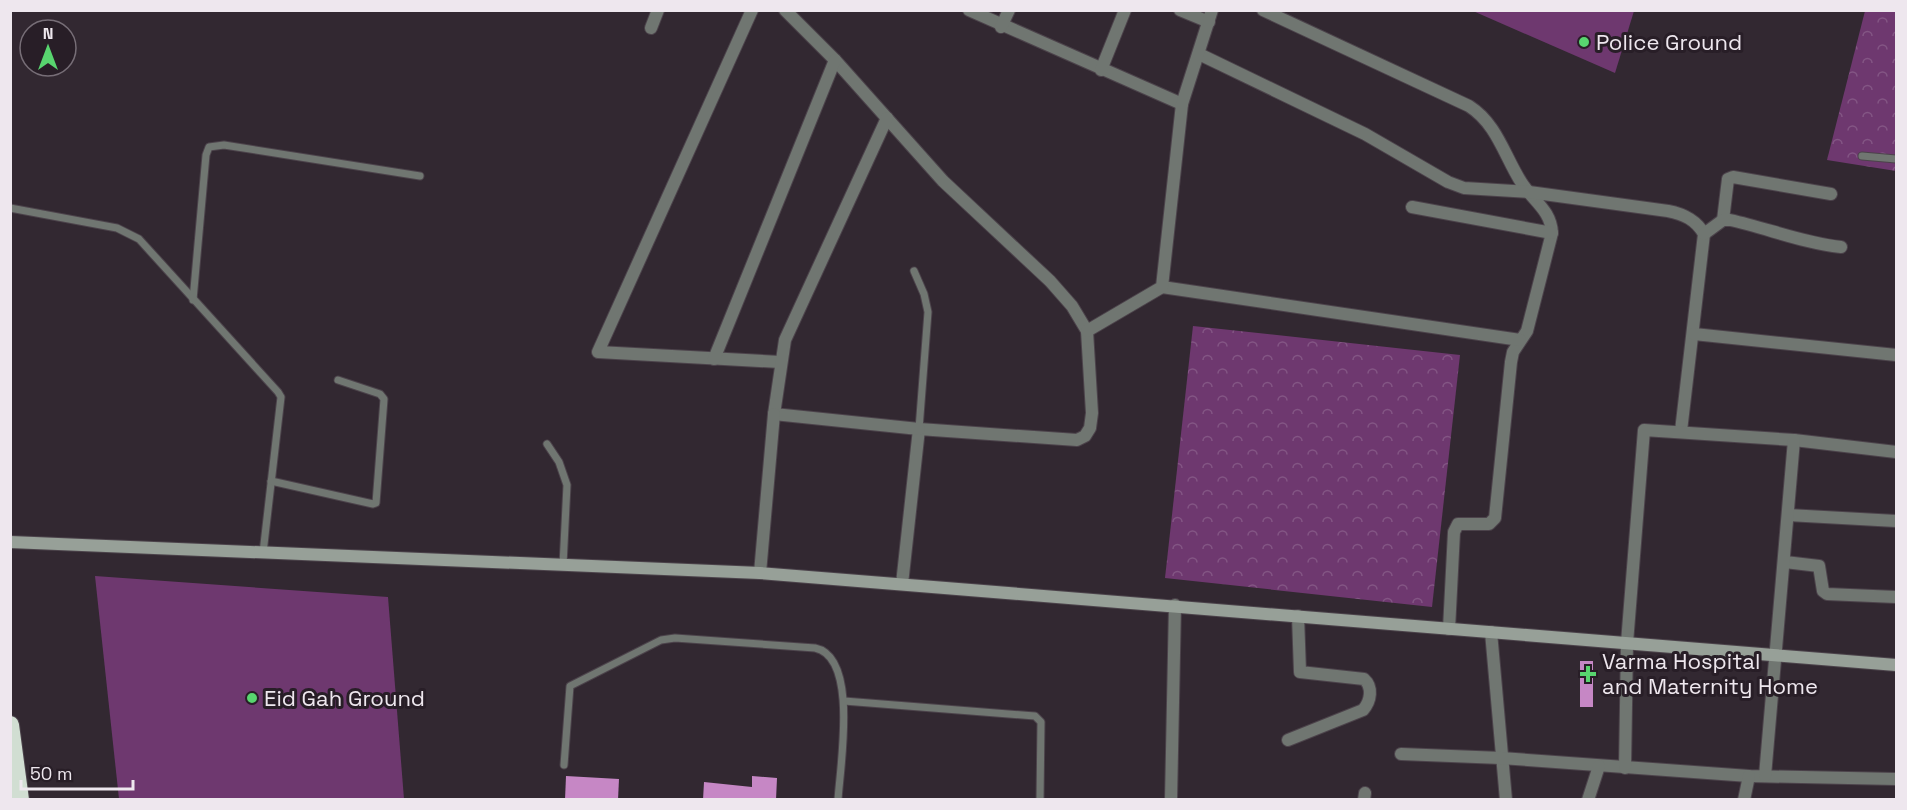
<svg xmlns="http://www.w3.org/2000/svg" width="1907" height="810" font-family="'Space Grotesk',sans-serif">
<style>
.park{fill:url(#park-crowns)}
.pitch{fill:#6e386f}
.building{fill:#c687c5}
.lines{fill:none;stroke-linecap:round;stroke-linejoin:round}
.lane-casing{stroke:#4c434b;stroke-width:9}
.street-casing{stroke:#4c434b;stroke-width:14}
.secondary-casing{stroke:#4c434b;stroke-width:14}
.highway-casing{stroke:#4c434b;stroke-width:20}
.lane{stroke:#707671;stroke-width:7}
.street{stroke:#707671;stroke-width:12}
.secondary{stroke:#97a098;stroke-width:12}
.highway{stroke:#d1ded2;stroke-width:18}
.poi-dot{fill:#58d56f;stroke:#281e27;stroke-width:2}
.labels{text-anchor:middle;stroke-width:6;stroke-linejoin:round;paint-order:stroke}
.poi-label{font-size:22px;fill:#eee7ee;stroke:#281e27;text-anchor:start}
</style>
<defs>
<pattern id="park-crowns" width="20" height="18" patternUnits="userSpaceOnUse" patternTransform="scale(1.5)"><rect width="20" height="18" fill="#6e386f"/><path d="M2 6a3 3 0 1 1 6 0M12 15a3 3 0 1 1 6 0" fill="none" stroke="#835584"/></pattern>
</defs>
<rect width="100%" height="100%" fill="#322831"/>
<!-- park -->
<g class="park">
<polygon points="1865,11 1896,11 1896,171 1827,160"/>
<polygon points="1193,326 1460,355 1432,607 1165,578"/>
</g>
<!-- pitch -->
<g class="pitch">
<polygon points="1473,11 1634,10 1634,11 1615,73"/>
<polygon points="95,576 388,597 404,799 119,799"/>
</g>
<!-- building -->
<g class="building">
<rect x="1580" y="661" width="13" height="46"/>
<polygon points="566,776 619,779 618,800 565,800"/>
<polygon points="752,776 777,778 776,800 703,800 704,782 752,787"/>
</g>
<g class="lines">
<!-- lane casing -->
<g class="lane-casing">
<g id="lane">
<polyline points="1862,156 1896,159"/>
<polyline points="10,208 117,228 139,239 278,392 281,397 263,553"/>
<polyline points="914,271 924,294 928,312 919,429"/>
<polyline points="193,300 206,155 209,147 224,145 420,176"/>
<polyline points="547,444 559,462 567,485 563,565"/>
<polyline points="271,481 373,504 376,503 384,399 380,394 338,380"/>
<polyline points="844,701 1035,716 1041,722 1040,800"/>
<path d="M564,765L570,686L661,640L675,638L815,648C859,657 840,766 838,800"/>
</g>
</g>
<!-- street casing -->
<g class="street-casing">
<g id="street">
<polyline points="752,10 598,352 780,362"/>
<polyline points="785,10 835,60 943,181 1050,281 1072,306 1087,331 1092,413 1090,428 1085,436 1077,440 919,429 902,584"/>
<polyline points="969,10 1182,104"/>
<polyline points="1180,10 1209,22"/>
<path d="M1263,10L1469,106C1497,124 1504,155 1521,182C1533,201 1551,210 1552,233L1527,331L1513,352L1511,362L1495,518L1489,524H1458L1454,532L1449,629"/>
<polyline points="1001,27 1009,10"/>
<polyline points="651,28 658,10"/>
<path d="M1199,54L1365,134L1448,182L1464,188L1529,192L1668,211C1684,214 1696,220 1704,234L1681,431"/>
<polyline points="1101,70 1125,10"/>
<polyline points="887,118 785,340 774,414 919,429"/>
<polyline points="1412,207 1552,233"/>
<polyline points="1723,220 1728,179 1733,177 1831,194"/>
<path d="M1704,234L1723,220H1730C1767,228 1803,243 1841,247"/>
<polyline points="1162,287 1520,340"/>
<polyline points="1087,331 1162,287 1182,104 1212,10"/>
<polyline points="1694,334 1896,355"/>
<polyline points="714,359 835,60"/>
<polyline points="1788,515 1896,521"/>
<polyline points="1785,562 1819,566 1823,591 1827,594 1896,597"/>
<polyline points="760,573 774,414"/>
<polyline points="1491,632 1506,800"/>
<path d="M1288,740L1363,710C1371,701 1373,687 1364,679L1300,672L1298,616"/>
<polyline points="1401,754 1501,758 1749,776 1896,779"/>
<polyline points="1625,768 1627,643 1644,430 1794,440 1896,452"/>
<polyline points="1765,776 1794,440"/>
<polyline points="1171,800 1175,605"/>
<polyline points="1364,800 1365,793"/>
<polyline points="1588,800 1599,766"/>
<polyline points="1744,800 1749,776"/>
</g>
</g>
<!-- secondary casing -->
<g class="secondary-casing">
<polyline id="secondary" points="10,542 760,573 1896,665"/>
</g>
<!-- highway casing -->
<g class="highway-casing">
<polyline id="highway" points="10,725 20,800"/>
</g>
<!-- lane -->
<use href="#lane" class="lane"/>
<!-- street -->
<use href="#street" class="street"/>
<!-- secondary -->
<use href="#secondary" class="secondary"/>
<!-- highway -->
<use href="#highway" class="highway"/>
</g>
<!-- markers -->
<g class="poi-dot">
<circle cx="1584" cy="42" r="6"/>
<path d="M1585 665h6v6h6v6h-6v6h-6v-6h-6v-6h6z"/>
<circle cx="252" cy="698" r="6"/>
</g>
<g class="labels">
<!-- poi labels -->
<g class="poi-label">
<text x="1596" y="50">Police Ground</text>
<text x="1602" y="669">Varma Hospital<tspan x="1602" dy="25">and Maternity Home</tspan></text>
<text x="264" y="706">Eid Gah Ground</text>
</g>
</g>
<!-- border -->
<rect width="1907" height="810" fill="none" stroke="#eee7ee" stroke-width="24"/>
<!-- north arrow -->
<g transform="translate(48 48)"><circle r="28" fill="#281e27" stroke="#776e77" stroke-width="1.5"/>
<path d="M0-4.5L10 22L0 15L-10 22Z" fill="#58d56f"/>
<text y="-9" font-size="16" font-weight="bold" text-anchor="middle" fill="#eee7ee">N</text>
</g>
<!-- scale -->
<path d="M21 780v9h112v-9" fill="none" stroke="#eee7ee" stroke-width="3"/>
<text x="30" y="780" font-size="18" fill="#eee7ee" stroke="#281e27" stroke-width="4.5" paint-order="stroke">50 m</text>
</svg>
